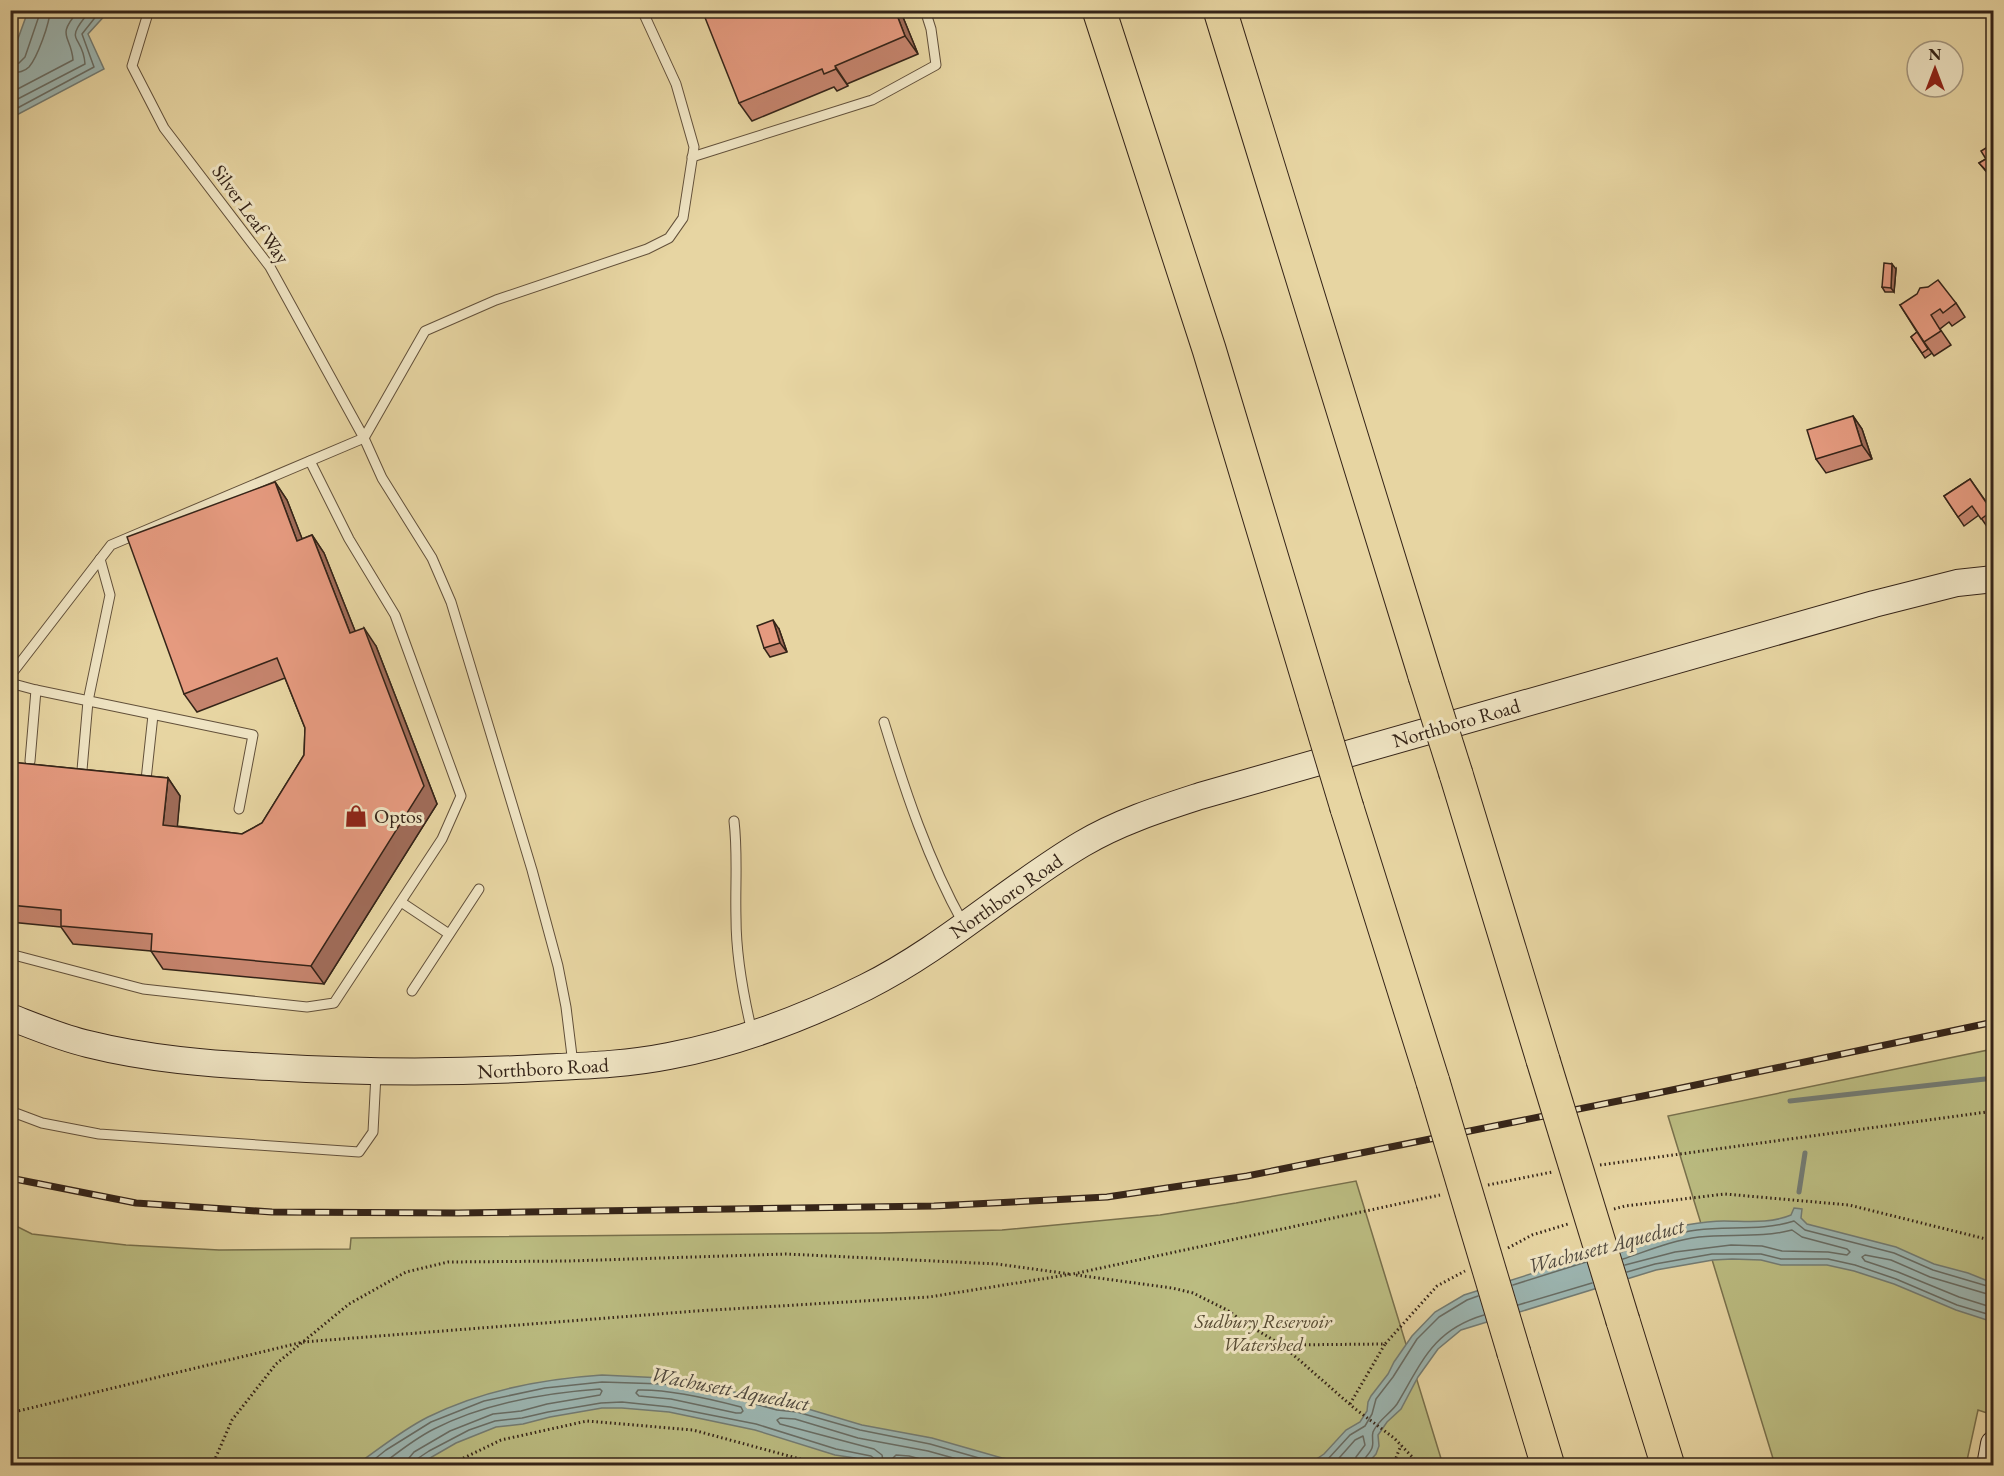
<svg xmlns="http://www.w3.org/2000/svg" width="2004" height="1476" font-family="'EB Garamond',serif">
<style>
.park{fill:#bbbc81;stroke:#78704c;stroke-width:1.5}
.water{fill:#9cb6b2;stroke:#737c74;stroke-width:1.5}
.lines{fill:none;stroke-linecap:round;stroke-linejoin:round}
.shore{stroke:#686d65;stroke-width:1.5}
.stream{stroke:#737c74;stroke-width:5}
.lane-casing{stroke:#62503a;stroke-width:11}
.secondary-casing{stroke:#352418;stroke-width:28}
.highway-casing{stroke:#352418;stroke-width:35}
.path{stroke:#352418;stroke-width:3;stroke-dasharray:1.5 3;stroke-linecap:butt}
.lane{stroke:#efe4c3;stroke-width:9}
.secondary{stroke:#efe4c3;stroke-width:26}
.highway{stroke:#e7d5a2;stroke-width:33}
.rail-casing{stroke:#352418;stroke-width:7}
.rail{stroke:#efe4c3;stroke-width:4.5;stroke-dasharray:14;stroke-linecap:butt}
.highway-bridge-casing{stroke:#352418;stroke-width:35;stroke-linecap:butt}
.highway-bridge{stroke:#e7d5a2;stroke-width:33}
.wall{fill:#c5846d;stroke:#352418;stroke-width:1.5}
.shaded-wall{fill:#a06c59;stroke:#352418;stroke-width:1.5}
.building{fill:#e59a7f;stroke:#352418;stroke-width:1.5}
.labels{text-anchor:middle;stroke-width:6;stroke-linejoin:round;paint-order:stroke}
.street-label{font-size:20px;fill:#352418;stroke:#efe4c3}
.poi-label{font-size:20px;fill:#352418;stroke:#efe4c3;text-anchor:start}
.park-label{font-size:20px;font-style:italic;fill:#564a32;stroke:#efe4c3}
.water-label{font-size:21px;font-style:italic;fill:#4f483e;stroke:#efe4c3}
</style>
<rect width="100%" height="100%" fill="#e7d5a2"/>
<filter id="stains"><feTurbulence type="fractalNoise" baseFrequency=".00333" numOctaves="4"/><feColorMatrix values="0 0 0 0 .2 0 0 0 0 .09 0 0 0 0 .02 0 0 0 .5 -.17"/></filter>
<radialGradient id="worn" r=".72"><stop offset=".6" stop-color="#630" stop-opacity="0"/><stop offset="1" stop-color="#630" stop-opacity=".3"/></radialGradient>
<!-- park -->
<g class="park">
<polygon points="1993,1049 1993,1415 1978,1410 1966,1465 1775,1465 1668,1116"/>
<polygon points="1356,1181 1443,1465 11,1465 10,1223 32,1234 126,1245 219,1250 350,1249 351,1238 881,1233 1002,1230 1160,1215 1236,1203"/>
</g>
<!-- water -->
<g class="water">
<polygon points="28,11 109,11 88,34 104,69 11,118 11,58"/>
<path d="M1794,1208L1802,1209L1801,1218L1807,1224L1896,1247L1934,1264L1968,1273L1993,1283V1322L1956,1310L1894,1284L1854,1271L1827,1265H1781L1761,1260L1732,1259L1713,1260L1656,1270L1461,1330L1438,1349L1418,1377L1401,1409L1387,1422L1378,1435L1379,1446L1376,1454L1366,1465L1306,1466L1324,1454L1346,1430L1360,1422L1367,1411L1368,1402L1371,1396L1388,1374L1394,1362L1412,1336L1435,1312L1464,1295L1686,1225C1698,1223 1711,1221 1724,1221C1746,1221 1770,1224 1791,1215Z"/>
<path d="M602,1375L663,1378L705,1384L779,1404L798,1406L862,1425L932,1438L1002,1458L1044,1465H877L855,1458L835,1455L755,1430L669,1412L622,1408H602L550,1417L523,1424L496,1427L456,1443L418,1465H356C379,1449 402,1430 428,1417C482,1390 542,1379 602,1375Z"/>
</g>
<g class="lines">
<!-- shore -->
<g class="shore">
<polyline points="10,64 19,63 25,57 41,10"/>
<path d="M10,73C18,73 24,72 29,67C37,58 50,23 50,10"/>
<path d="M10,93L73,60C71,34 55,38 79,10"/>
<path d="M10,103L85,64C83,33 61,44 91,10"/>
<polyline points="10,112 94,67 82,34 101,10"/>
<path d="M1621,1252C1645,1244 1671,1233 1697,1230C1729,1226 1763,1231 1794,1221L1805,1230L1894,1253L1933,1270L1994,1288"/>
<path d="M1623,1259C1647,1251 1673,1240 1699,1237C1730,1234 1762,1238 1792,1230L1802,1237L1847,1249L1850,1252L1847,1255L1828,1252L1782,1251L1762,1246L1731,1245L1675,1252L1625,1265"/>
<polyline points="1627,1272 1655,1264 1712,1254 1761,1254 1781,1259 1828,1259 1855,1265 1896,1279 1957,1305 1994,1316"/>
<polyline points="1513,1285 1586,1262"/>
<polyline points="1994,1296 1930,1277 1891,1260 1865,1255 1862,1257 1865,1261 1898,1272 1959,1297 1994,1308"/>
<polyline points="1518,1305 1592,1283"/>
<path d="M638,1390C669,1389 711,1399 741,1407L743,1411L741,1413H736L671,1399L639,1396L636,1393Z"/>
<polyline points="366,1466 386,1450 431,1422 484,1401 545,1388 602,1382 663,1384 704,1390 777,1410 797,1412 860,1430 930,1444 1000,1464 1017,1466"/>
<path d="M380,1466C397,1453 414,1439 434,1429C485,1403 543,1393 600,1389L602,1391L600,1395L547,1404L521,1411L493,1414L450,1431L414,1452L409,1458L408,1466"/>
<polyline points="415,1466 417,1459 429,1451 469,1430 495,1421 522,1418 548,1412 601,1403 622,1402 670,1407 756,1424 836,1449 871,1456 876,1460 877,1466"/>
<polyline points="884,1466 882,1455 874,1449 780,1424 777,1420 780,1418 795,1419 858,1438 928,1451 982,1466"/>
<polyline points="893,1466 893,1458 896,1455 909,1456 947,1466"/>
<polyline points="1317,1466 1328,1459 1350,1435 1365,1426 1372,1414 1376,1399 1393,1377 1417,1339 1439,1317 1467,1300 1478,1296"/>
<polyline points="1332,1466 1355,1440 1363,1436 1365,1445 1356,1457 1355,1466"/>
<path d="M1362,1466C1363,1458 1368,1456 1371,1450C1375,1444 1371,1438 1373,1432C1378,1420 1390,1414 1397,1404C1422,1362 1433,1330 1484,1315"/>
</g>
<!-- stream -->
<g class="stream">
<polyline points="1790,1101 1994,1078"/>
<polyline points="1799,1192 1805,1153"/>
</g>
<!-- lane casing -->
<g class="lane-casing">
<g id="lane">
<polyline points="149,10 132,66 164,128 270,267 364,438 382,478 432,558 451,602 532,870 558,966 566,1007 573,1064"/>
<polyline points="692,157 872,100 936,65 931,29 925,10"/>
<polyline points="10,676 111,545 364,438 425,331 496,300 647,249 669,238 683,218 694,147 676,84 642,10"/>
<polyline points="10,683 36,690 253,735 239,809"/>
<path d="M884,722C905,791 928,860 963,923"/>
<polyline points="30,761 36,690"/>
<polyline points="82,770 88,701 110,595 100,559"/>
<polyline points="146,780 153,715"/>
<path d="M734,821C738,854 735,886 736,918C736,957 743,994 752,1032"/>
<polyline points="401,902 449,934"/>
<polyline points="10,954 143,989 307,1007 334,1003 442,839 461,796 395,615 349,539 310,461"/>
<polyline points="412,991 479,889"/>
<polyline points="10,1111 42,1123 99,1134 359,1152 373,1132 376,1074"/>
</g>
</g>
<!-- secondary casing -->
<g class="secondary-casing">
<g id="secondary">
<path d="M10,1017C36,1027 62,1038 88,1044C148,1059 210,1064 270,1067C353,1072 435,1073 518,1069C568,1066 619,1066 669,1056C738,1043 804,1018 866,987C944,948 1008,888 1082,844C1119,822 1160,809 1200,796L1874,604L1957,583L1994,579"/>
<polyline points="1990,1466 1994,1444"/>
</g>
</g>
<!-- highway casing -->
<g class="highway-casing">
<g id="highway">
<polyline points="1099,10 1209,349 1316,705"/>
<polyline points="1220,10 1425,676"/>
<polyline points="1456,774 1543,1060"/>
<polyline points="1347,808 1433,1082"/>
<polyline points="1623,1321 1668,1466"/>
<polyline points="1514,1353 1548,1466"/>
</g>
</g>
<!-- path -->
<g class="path">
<polyline points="1600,1165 1994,1111"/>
<polyline points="1488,1185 1552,1172"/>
<polyline points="1614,1209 1625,1206 1725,1194 1849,1205 1994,1241"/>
<polyline points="1508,1248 1532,1235 1568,1224"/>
<polyline points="1076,1275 1172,1288 1193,1293 1227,1310 1248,1325 1282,1345 1354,1408 1394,1438 1421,1466"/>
<polyline points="1282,1345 1385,1344 1437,1286 1465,1271"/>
<polyline points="1350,1404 1385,1344"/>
<polyline points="10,1413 303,1342 696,1311 929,1297 1073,1274 1440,1195"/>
<polyline points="212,1466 232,1420 276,1364 349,1304 406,1272 448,1262 569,1261 786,1254 997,1264 1070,1274"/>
<polyline points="447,1466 501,1440 587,1421 693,1430 826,1466"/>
<polyline points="1392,1466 1394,1463 1401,1445"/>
</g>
<!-- lane -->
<use href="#lane" class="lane"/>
<!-- secondary -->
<use href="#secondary" class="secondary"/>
<!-- highway -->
<use href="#highway" class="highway"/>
<!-- rail casing -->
<g class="rail-casing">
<polyline id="rail" points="10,1178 136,1203 272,1212 458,1213 934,1206 1107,1197 1247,1176 1653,1094 1994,1022"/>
</g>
<!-- rail -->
<use href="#rail" class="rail"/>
<!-- highway-bridge casing -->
<g class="highway-bridge-casing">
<g id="highway-bridge">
<polyline points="1425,676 1456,774"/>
<polyline points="1316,705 1347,808"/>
<polyline points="1543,1060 1623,1321"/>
<polyline points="1433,1082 1514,1353"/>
</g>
</g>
<!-- highway-bridge -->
<use href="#highway-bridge" class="highway-bridge"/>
</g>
<!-- wall -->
<g class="wall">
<polygon points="900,10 918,54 847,84 848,86 837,91 834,87 752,121 739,103"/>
<polygon points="1994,143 1994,181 1979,163 1986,159"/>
<polygon points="1896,269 1894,292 1885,292 1882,287"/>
<polygon points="1956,303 1965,317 1952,326 1949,322 1940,329 1951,345 1934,356 1924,342 1932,353 1925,358 1911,337 1917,332 1900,305"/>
<polygon points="1853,416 1862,429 1872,459 1826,473 1816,459"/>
<polygon points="1970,479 1994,513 1994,524 1988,528 1979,515 1964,526 1944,496"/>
<polygon points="275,482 287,500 302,539 312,535 324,553 355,631 376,646 437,804 324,984 163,969 151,951 73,944 61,927 10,922 10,762 168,778 180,796 177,826 242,834 262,823 304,755 305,728 285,678 197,712 184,694"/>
<polygon points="779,629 787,652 770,657 764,648"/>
</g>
<!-- shaded-wall -->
<g class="shaded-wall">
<polygon points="895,10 900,10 918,54 905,36"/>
<polygon points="835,66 847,84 848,86 836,69"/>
<polygon points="1892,264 1896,269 1894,292 1891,288"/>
<polygon points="1853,416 1862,429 1872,459 1862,445"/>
<polygon points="275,482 287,500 310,559 297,541"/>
<polygon points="312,535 324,553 363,651 350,633"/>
<polygon points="773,620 779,629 787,652 780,643"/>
<polygon points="364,628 376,646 437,804 324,984 311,966"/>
<polygon points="168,778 180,796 176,842 163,825"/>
</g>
<!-- building -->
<g class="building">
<polygon points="702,10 895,10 905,36 835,66 836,69 824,74 822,69 739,103"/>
<polygon points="1994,143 1994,179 1979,163 1986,159 1981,151"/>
<polygon points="1884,263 1892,264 1891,288 1882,287"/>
<polygon points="1938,280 1956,303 1943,313 1940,309 1931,315 1941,331 1924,342 1900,305 1917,294 1920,288 1928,287"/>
<polygon points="1917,332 1928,349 1922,353 1911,337"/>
<polygon points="1853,416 1862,445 1816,459 1807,430"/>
<polygon points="1970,479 1992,511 1981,519 1972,506 1958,517 1944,496"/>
<polygon points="275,482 297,541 312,535 350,633 364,628 424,786 311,966 151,951 152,934 61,926 61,910 10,905 10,762 168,778 163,825 242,834 262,823 304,755 305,728 277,658 184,694 127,537"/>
<polygon points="773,620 780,643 764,648 757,626"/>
</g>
<!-- icons -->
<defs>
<g id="shop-bare" transform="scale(1.8)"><path d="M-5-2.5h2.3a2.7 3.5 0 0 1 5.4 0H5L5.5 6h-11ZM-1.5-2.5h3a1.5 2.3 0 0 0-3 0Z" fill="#8f2418" stroke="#efe4c3" stroke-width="2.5" paint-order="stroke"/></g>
</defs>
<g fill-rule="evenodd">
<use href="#shop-bare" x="356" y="816"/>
</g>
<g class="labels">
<!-- street labels -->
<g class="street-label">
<text transform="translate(251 214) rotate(54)" y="7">Silver Leaf Way</text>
<text transform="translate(1456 723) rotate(-16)" y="7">Northboro Road</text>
<text transform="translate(1006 896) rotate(-35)" y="7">Northboro Road</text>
<text transform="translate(543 1068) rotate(-3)" y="7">Northboro Road</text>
</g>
<!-- poi labels -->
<g class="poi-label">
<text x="374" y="823">Optos</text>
</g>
<!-- park labels -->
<g class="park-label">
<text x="1263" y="1328">Sudbury Reservoir<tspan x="1263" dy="23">Watershed</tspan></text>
</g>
<!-- water labels -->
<g class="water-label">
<text transform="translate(1606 1246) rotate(-15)" y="7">Wachusett Aqueduct</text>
<text transform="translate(730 1389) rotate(11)" y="7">Wachusett Aqueduct</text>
</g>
</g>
<!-- margin -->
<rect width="2004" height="1476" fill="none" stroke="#e7d5a2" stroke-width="36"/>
<rect x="12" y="12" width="1980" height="1452" fill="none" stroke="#352418" stroke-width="3"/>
<rect x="18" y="18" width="1968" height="1440" fill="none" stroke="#352418" stroke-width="1.5"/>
<!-- north arrow -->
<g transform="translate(1935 69)"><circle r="28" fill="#efe4c3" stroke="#a5977f" stroke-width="1.5"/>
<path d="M0-4.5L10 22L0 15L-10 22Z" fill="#8f2418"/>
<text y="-9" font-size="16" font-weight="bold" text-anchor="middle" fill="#352418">N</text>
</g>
<rect width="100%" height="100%" filter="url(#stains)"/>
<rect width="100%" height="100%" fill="url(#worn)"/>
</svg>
